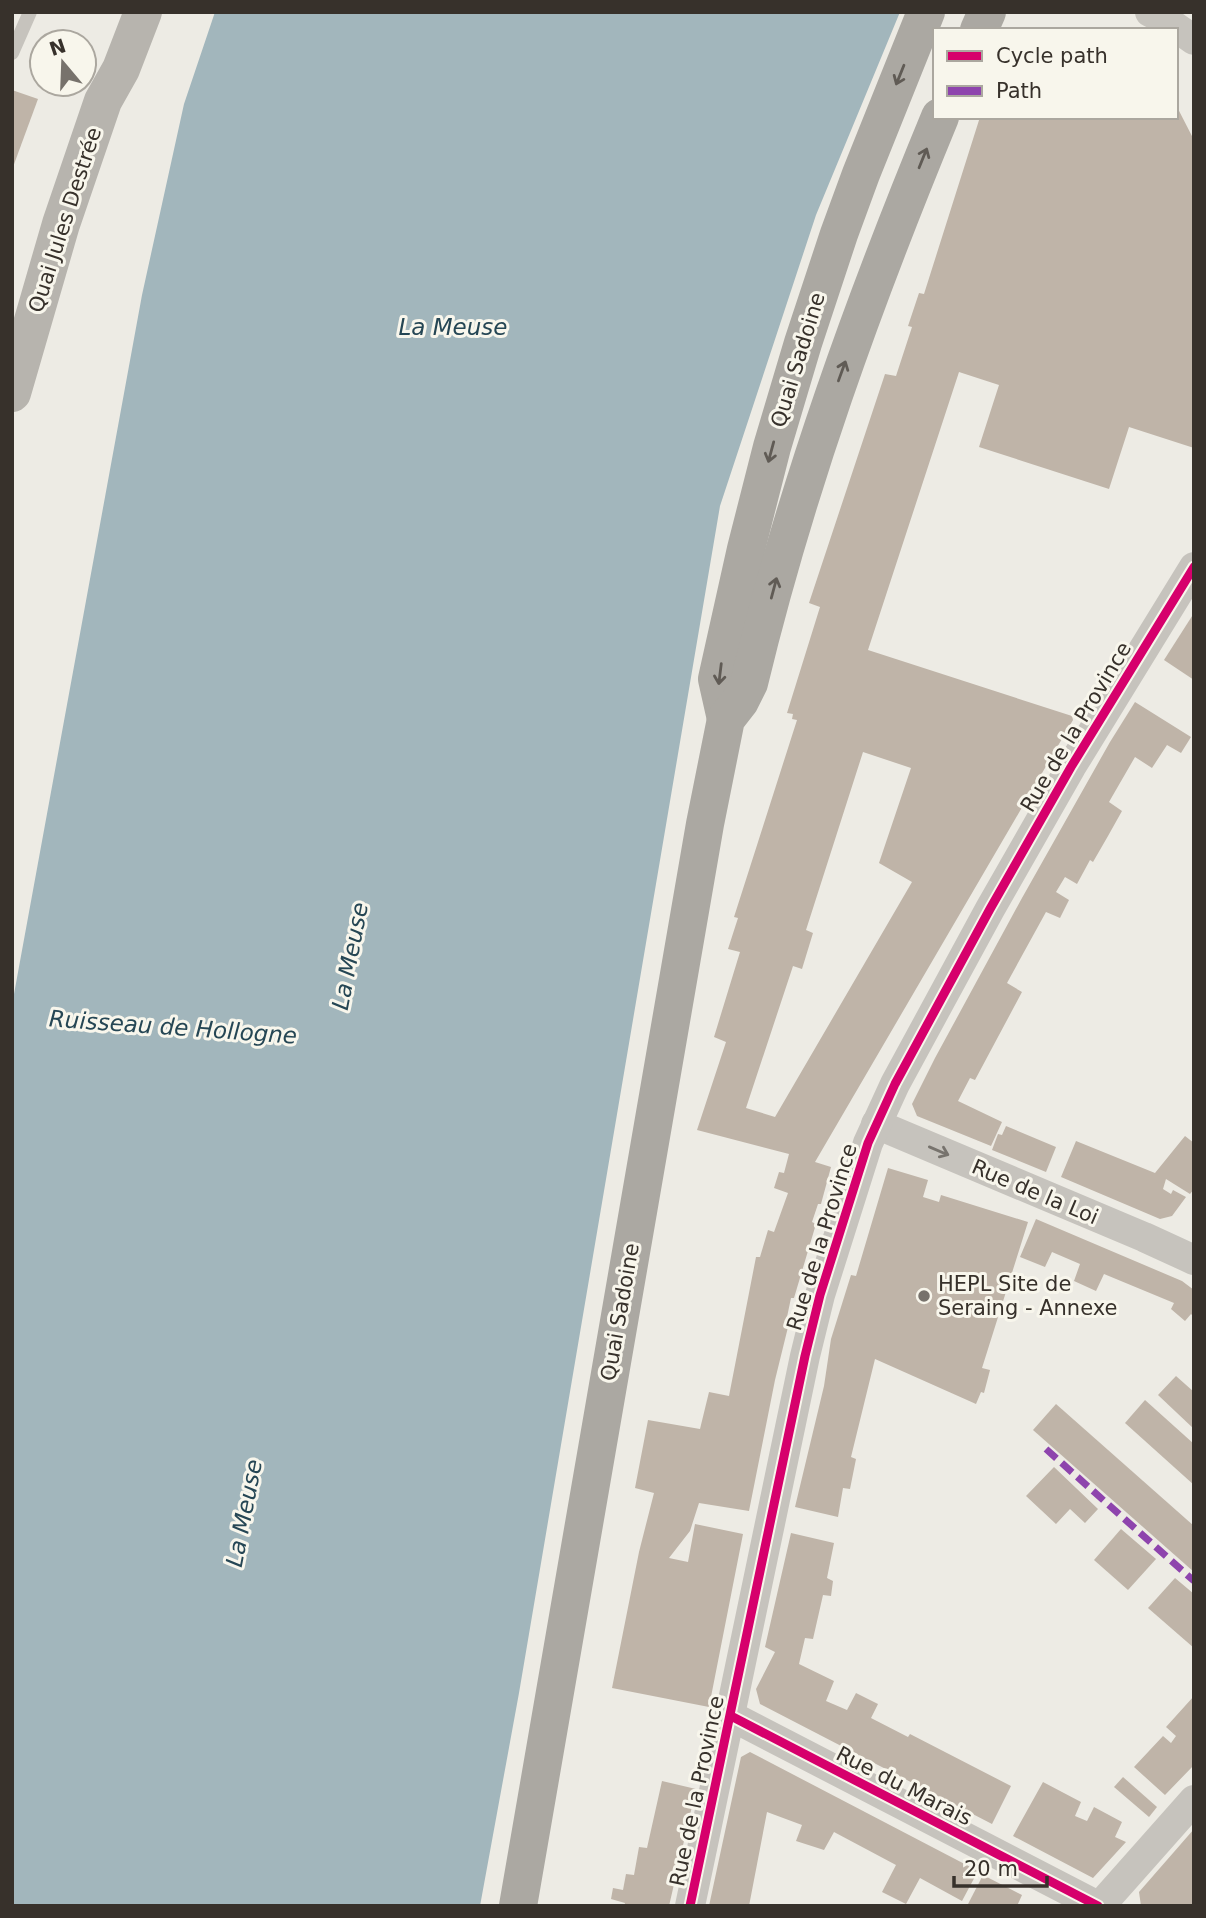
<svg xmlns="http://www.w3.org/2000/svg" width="1206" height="1918" font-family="'DejaVu Sans',sans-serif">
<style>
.water{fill:#a2b6bc}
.building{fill:#bfb4a8;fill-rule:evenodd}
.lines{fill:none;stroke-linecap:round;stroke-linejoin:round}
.lane{stroke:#c6c3bd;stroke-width:14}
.street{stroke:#c6c3bd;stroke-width:30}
.secondary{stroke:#b7b4ae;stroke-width:38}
.primary{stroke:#aba8a2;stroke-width:38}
.quiet{stroke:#8e44ad;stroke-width:7;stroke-dasharray:14 7;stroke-linecap:butt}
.cycleway-casing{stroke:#f8f6ec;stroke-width:13}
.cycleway{stroke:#d6006c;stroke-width:9}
.oneway{stroke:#605b55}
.oneway2{stroke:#77736d}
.poi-dot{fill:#77726c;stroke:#f8f6ec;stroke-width:2.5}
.labels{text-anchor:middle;stroke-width:6;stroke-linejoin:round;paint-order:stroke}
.street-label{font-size:21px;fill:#37312b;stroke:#f8f6ec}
.poi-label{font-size:21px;fill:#37312b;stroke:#f8f6ec;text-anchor:start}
.water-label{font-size:23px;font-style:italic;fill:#254654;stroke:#f8f6ec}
</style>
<rect width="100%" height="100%" fill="#edebe4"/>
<!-- water -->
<polygon class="water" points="215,12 900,12 816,215 720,506 519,1693 480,1906 12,1906 12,1005 142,295 184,104"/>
<!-- building -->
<g class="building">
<polygon points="12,90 38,99 13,167 12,167"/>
<path d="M1176,105L1194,140V448L1129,427L1109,489L979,447L999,385L959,372L868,650L1072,716L1073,720L815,1162L831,1167L821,1204H818L812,1222L816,1224L794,1298H791L787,1317L790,1319L775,1380L749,1511L699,1503L690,1531L669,1558L688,1562L695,1524L743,1534L709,1707L612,1688L639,1552L654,1493L635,1488L648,1420L700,1429L709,1392L729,1396L756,1257H760L768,1230L774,1232L788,1193L774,1188L779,1172L784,1173L789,1154L697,1130L726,1042L714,1037L740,952L728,949L738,918L734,917L797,720L792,719L793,714L787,713L820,607L809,603L885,374L896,376L912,327L908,326L919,293L924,294L980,117H1176ZM863,752L911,768L879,863L912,882L775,1117L746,1108L793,966L802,969L813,933L806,930Z"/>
<polygon points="1194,613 1194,680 1164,660"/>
<polygon points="1135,702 1191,737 1181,753 1167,745 1152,768 1135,757 1109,802 1122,811 1108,836 1093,862 1090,860 1077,884 1065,877 1056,892 1069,900 1060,918 1046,912 1007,983 1022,992 975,1080 970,1078 958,1101 1002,1122 991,1146 917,1116 912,1104 935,1058 1022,898 1110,742"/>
<polygon points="1006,1126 1056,1147 1046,1172 992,1150 998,1134 1002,1135"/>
<polygon points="1185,1136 1194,1143 1194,1189 1190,1194 1166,1179 1163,1189 1171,1194 1173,1190 1186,1197 1172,1216 1160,1219 1061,1177 1076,1141 1155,1173"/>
<polygon points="888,1168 928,1180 923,1197 939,1202 941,1195 1028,1222 982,1368 990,1370 984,1393 981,1392 976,1404 875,1359 851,1457 856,1459 850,1489 843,1488 838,1517 795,1507 824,1386 831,1339 851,1275 856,1276"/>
<polygon points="1036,1219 1182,1281 1194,1290 1194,1317 1191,1314 1185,1321 1171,1309 1174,1303 1104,1274 1096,1291 1074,1281 1080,1264 1052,1252 1045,1267 1020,1257"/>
<polygon points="1176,1376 1194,1392 1194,1429 1158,1395"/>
<polygon points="1145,1400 1194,1444 1194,1485 1125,1423"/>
<polygon points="1056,1404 1194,1526 1194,1572 1033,1430"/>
<polygon points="1054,1467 1098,1509 1085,1523 1070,1509 1056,1524 1026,1496"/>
<polygon points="1121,1529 1156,1559 1128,1590 1094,1560"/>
<polygon points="791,1533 834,1543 827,1578 833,1581 831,1596 823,1595 813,1639 805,1638 799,1664 834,1681 826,1701 847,1710 856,1693 878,1704 871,1718 908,1737 910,1734 1011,1786 992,1824 760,1704 756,1689 775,1652 765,1647"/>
<polygon points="1175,1578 1194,1594 1194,1648 1148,1608"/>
<polygon points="1194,1696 1194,1765 1165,1795 1134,1767 1163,1736 1171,1743 1176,1736 1166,1727"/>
<polygon points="750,1752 978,1871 962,1901 920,1878 906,1904 882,1892 896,1865 834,1832 824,1850 796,1841 802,1825 767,1812 749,1906 709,1906 741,1757"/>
<polygon points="1123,1777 1157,1807 1149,1817 1114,1787"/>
<polygon points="662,1781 696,1789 669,1906 624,1906 625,1903 611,1899 613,1888 623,1890 626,1874 634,1875 639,1847 647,1848"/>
<polygon points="1043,1782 1081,1802 1075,1816 1087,1821 1094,1807 1122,1822 1115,1837 1126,1842 1093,1878 1013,1836"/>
<polygon points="1194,1829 1194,1906 1141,1906 1139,1892"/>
<polygon points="983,1875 1022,1895 1017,1906 967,1906"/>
</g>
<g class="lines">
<!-- lane -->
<polyline class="lane" points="12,53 30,12"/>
<!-- street -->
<g class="street">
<polyline points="1150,12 1167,21 1194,40"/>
<polyline points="876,1124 1144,1237 1194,1260"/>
<polyline points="731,1716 1098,1906"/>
<polyline points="690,1906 805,1356 820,1295 868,1143 895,1084 990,909 1071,767 1194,567"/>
<polyline points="1100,1906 1194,1800"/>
</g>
<!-- secondary -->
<polyline class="secondary" points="12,393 61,224 103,101 121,69 143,12"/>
<!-- primary -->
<g class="primary">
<polyline points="979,30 987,12"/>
<polyline points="726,719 717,679 746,549 772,447 803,343 839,234 861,174 926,12"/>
<path d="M518,1906L705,824L726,719L740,701L749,683C796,488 864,301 940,117"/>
</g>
<!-- quiet -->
<polyline class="quiet" points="1046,1449 1194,1581"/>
<!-- cycleway casing -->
<g class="cycleway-casing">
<g id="cycleway">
<polyline points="731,1716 1098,1906"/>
<polyline points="690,1906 805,1356 820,1295 868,1143 895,1084 990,909 1071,767 1194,567"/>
</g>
</g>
<!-- cycleway -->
<use href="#cycleway" class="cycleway"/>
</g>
<!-- one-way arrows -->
<defs><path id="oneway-shaft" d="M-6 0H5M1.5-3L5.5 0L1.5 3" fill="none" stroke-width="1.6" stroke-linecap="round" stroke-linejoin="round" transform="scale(1.75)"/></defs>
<g class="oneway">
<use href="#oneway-shaft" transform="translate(900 75) rotate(112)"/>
<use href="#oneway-shaft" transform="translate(923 158) rotate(-68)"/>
<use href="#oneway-shaft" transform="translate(842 371) rotate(-70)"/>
<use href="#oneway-shaft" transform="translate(771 452) rotate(105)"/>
<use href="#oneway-shaft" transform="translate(774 588) rotate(-75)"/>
<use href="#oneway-shaft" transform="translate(720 674) rotate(97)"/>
</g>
<use class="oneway2" href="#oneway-shaft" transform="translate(939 1151) rotate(23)"/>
<!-- markers -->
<circle class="poi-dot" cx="924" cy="1296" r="7"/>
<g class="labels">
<!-- street labels -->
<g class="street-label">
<text transform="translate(65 220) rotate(-72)" y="7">Quai Jules Destrée</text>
<text transform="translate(798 360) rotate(-73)" y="7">Quai Sadoine</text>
<text transform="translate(1076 727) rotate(-59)" y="7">Rue de la Province</text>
<text transform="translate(1035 1192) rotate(23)" y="7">Rue de la Loi</text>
<text transform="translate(822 1237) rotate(-73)" y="7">Rue de la Province</text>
<text transform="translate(620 1312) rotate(-80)" y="7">Quai Sadoine</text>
<text transform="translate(904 1786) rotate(27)" y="7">Rue du Marais</text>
<text transform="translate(697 1791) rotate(-78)" y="7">Rue de la Province</text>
</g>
<!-- poi labels -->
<g class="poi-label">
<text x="938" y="1291">HEPL Site de<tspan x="938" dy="24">Seraing - Annexe</tspan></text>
</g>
<!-- water labels -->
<g class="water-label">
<text x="453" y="335">La Meuse</text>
<text transform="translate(350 956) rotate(-79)" y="8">La Meuse</text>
<text transform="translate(173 1027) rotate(4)" y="8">Ruisseau de Hollogne</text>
<text transform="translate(244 1513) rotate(-79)" y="8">La Meuse</text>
</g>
</g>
<!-- border -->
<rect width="1206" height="1918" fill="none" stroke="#37312b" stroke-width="28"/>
<!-- legend -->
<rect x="933" y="28" width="245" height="91" fill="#f8f6ec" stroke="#aba79f" stroke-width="2"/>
<rect x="947" y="51" width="35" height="10" fill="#d6006c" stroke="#aba79f" stroke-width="2"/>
<text x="996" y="63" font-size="21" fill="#37312b">Cycle path</text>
<rect x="947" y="86" width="35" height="10" fill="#8e44ad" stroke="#aba79f" stroke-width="2"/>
<text x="996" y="98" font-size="21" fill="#37312b">Path</text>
<!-- north arrow -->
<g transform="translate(63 63) rotate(341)"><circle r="33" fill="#f8f6ec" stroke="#aba79f" stroke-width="2"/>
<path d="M0-5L12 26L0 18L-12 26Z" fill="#77726c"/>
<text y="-10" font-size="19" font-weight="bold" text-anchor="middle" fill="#37312b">N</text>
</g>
<!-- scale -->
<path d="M954 1876v10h93v-10" fill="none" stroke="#37312b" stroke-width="3.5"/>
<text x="964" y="1876" font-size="21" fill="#37312b" stroke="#f8f6ec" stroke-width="5" paint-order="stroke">20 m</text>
</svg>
